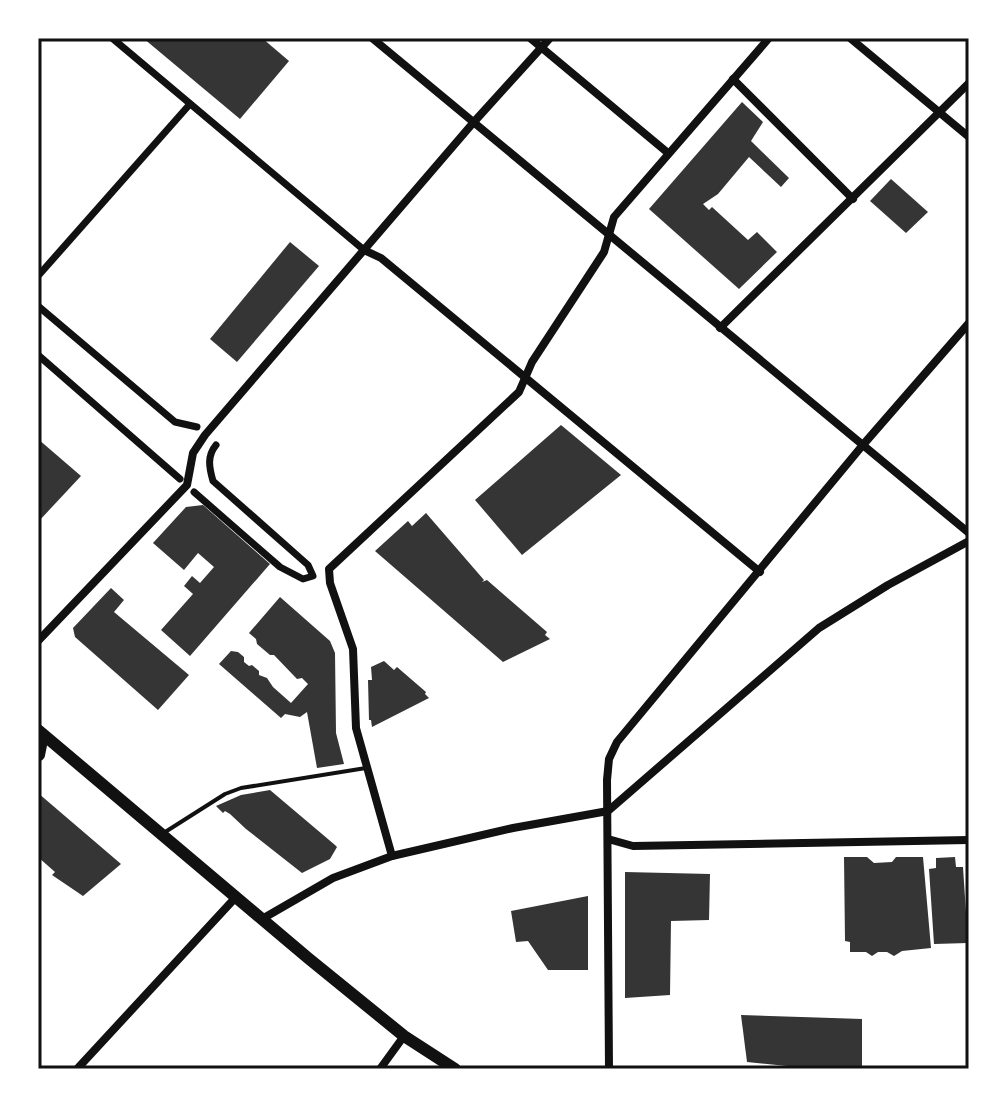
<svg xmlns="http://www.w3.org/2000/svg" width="1007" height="1107" font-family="'Fira Sans Condensed',sans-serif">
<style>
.building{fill:#353535}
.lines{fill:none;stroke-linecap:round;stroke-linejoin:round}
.service{stroke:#111;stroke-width:4}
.pedestrian{stroke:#111;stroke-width:7}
.minor{stroke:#111;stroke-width:8}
.secondary{stroke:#111;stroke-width:12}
.neatline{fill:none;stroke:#111;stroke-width:3}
</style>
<rect width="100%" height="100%" fill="#fff"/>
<!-- building -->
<g class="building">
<polygon points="143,38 262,38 289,61 240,119"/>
<polygon points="742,102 763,122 751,141 789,178 781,187 749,157 718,194 703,204 709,210 712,207 748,240 757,232 777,252 739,289 649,209"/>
<polygon points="891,179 928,212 906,233 870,201"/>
<polygon points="290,242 319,266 237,362 210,339"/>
<polygon points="561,425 621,475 522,555 475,500"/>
<polygon points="38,439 81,476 38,522"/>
<polygon points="203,505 270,564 190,656 161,630 193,594 184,586 192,576 200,583 214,567 198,553 184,570 153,543 186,507"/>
<polygon points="426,513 484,580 482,582 487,580 547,632 545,635 550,639 503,662 375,551 408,521 412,526"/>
<polygon points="111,588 124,600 114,612 189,675 158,710 75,637 73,628"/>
<polygon points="280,597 330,641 335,653 336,733 344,764 317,768 307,712 300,717 285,714 281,718 219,664 231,651 238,652 244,657 244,662 249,666 252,665 259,671 259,675 267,678 273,687 291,703 308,684 302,678 297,679 274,655 270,655 257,644 256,639 249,633"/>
<polygon points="384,661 394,670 397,667 426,692 425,694 429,698 372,727 371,720 369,720 368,680 372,680 371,667"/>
<polygon points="270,790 335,845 337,847 330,859 302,873 246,829 230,814 225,811 223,813 216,806 241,795"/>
<polygon points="38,793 121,864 83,896 52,875 55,872 38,857"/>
<polygon points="844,857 867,857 874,863 892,862 896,857 923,857 931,948 902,951 894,956 887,952 878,952 872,956 866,952 850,952 850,942 845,941"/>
<polygon points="955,857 956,867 963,867 968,943 934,944 929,869 936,868 936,858"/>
<polygon points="625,872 710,874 709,920 671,921 670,995 625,998"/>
<polygon points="588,896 588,970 548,970 528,941 516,942 511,911"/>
<polygon points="741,1015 862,1019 862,1068 797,1067 747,1062"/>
</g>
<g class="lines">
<!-- service -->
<polyline class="service" points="162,834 225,794 241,788 366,768"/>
<!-- pedestrian -->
<g class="pedestrian">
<polyline points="112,38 364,250"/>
<polyline points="38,276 190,104"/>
<polyline points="38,306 175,422 197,427"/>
<polyline points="38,355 180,479"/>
<path d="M194,492L280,567L303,579L313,576L308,565L213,481C209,467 207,456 216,445"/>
</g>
<!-- minor -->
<g class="minor">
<polyline points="372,38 969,533"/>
<polyline points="530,38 668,153"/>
<polyline points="850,38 969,137"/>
<polyline points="733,79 853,199"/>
<polyline points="364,250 381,258 760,572"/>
<polyline points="720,328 969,83"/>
<polyline points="38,641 187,485 193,453 205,435 473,123 550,38"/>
<polyline points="608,839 633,846 969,840"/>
<polyline points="392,856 356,728 353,649 330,583 329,569 519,392 532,362 604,252 614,217 769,38"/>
<polyline points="262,919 333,878 392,856 513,828 608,811 819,628 888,585 969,541"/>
<polyline points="77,1069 236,897"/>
<polyline points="380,1069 404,1036"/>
<polyline points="609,1069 607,780 609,759 617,742 862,446 969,323"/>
</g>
<!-- secondary -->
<g class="secondary">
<polyline points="38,730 308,958 404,1036 455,1069"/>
<polyline points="38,733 41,745 39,755"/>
</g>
</g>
<!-- border -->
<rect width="1007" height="1107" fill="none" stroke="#ffffff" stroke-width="80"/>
<rect x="40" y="40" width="927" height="1027" class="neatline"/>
</svg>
